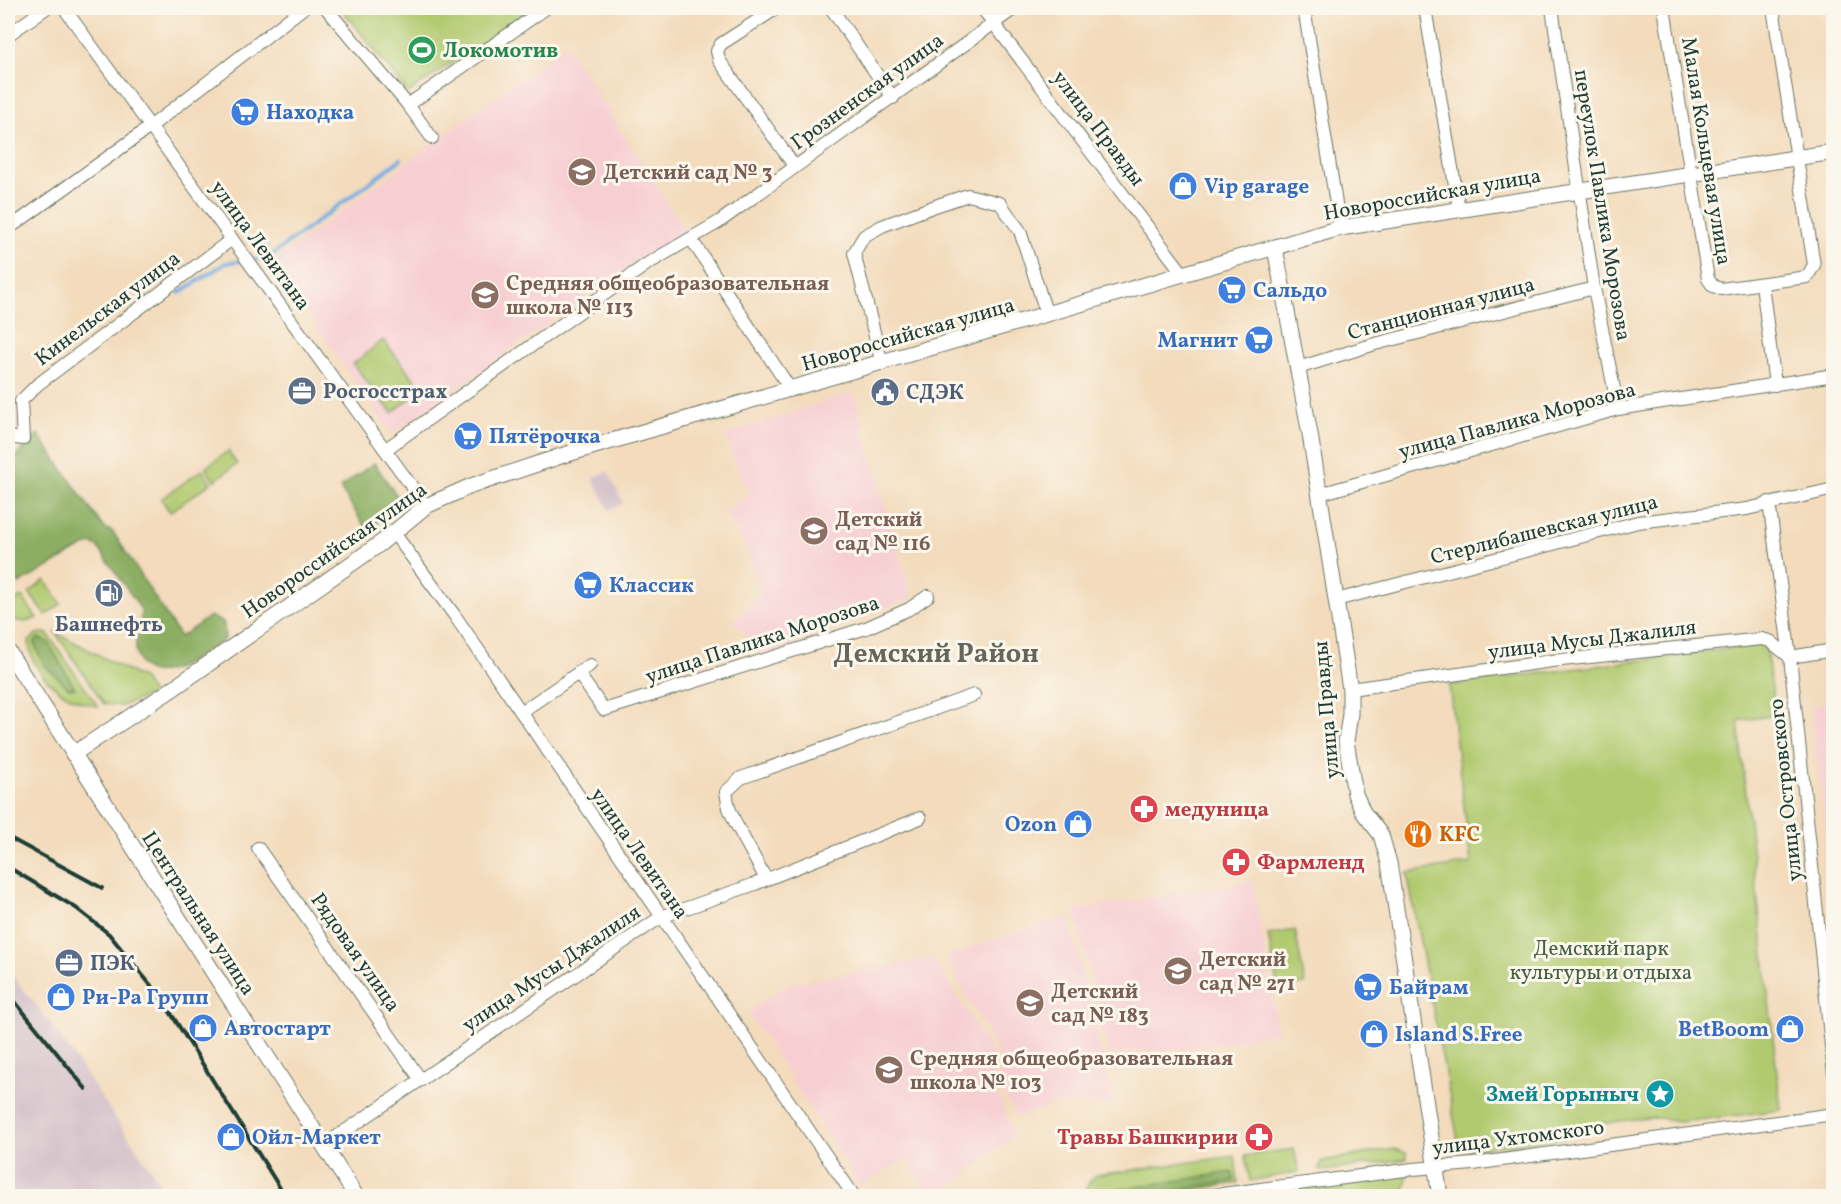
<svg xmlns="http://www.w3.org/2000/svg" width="1841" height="1204" font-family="Vollkorn,serif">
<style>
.built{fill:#f7cfd3}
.industrial{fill:#d2bdc7}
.green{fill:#b1ca6f;stroke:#688452;stroke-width:1.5}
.forest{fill:#8cae62;stroke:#56764b;stroke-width:1.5}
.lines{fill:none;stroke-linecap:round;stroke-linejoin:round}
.stream{stroke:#73ace3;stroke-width:4}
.minor-casing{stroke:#697464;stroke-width:14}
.major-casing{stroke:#697464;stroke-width:17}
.minor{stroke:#fff;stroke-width:12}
.major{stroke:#fff;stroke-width:15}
.rail{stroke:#1f3d34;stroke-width:4}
.labels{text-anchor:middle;stroke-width:6;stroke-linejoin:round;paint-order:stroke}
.leisure-label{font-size:21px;font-weight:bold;fill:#27864d;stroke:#fbf7ec;text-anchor:start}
.street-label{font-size:21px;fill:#1f3d34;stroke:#fbf7ec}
.shop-label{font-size:21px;font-weight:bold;fill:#366cbe;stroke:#fbf7ec;text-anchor:start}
.education-label{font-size:21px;font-weight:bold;fill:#785e54;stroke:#fbf7ec;text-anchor:start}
.service-label{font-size:21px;font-weight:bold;fill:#4e5e75;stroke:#fbf7ec;text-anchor:start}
.health-label{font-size:21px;font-weight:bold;fill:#be3a42;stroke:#fbf7ec;text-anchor:start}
.food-label{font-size:21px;font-weight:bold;fill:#c56008;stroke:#fbf7ec;text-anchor:start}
.park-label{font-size:21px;fill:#446043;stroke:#fbf7ec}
.culture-label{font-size:21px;font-weight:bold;fill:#0d838f;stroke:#fbf7ec;text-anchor:end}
.district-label{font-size:27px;font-weight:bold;fill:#66665a;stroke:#fbf7ec}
</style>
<rect width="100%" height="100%" fill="#fbf7ec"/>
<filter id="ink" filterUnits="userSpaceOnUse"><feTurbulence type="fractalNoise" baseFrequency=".0167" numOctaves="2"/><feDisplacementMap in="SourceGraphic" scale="12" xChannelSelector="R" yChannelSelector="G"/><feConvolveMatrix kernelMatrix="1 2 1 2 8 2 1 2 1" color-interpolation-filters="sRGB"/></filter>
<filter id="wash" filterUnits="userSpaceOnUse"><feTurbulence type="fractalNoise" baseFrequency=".008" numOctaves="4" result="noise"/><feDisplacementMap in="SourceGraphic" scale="24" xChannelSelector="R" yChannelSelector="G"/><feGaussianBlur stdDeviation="1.35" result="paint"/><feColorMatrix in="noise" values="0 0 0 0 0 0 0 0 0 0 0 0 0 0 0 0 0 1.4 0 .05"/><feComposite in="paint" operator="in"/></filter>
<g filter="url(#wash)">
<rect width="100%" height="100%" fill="#f3dbbc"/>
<!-- built -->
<g class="built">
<polygon points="566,45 685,231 598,288 392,434 272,263"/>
<polygon points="853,392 912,598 764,655 734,622 762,594 746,548 725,513 749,495 725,435"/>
<polygon points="1833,703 1834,703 1833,881 1810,706"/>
<polygon points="1253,881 1278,1033 1211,1046 1108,1054 1075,910"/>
<polygon points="1069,916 1114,1104 1060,1103 1017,1118 999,1085 997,1050 945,957"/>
<polygon points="933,958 993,1054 995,1086 1014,1136 938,1196 930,1196 906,1158 860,1186 748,1013 786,985"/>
</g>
<!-- industrial -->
<g class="industrial">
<polygon points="608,471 623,503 609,510 593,478"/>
<polygon points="8,970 51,1024 169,1196 8,1196"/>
</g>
<!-- green -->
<g class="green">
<polygon points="341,8 532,8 408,93"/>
<polygon points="383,340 422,389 392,413 353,364"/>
<polygon points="228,451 237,464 214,481 205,468"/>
<polygon points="202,470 211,483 170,512 161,499"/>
<polygon points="45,580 61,604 46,615 29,593"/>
<polygon points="22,597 37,618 25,622 8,619 8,603"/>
<polygon points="55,632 142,678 151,691 149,696 121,706 104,704"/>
<path d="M46,633L49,636L98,706C66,701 31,676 29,642L36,634Z"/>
<path d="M1765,644L1776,715L1738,721L1781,1110L1680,1122C1653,1113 1620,1122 1591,1125L1584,1135L1460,1151L1407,873L1471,863L1449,685Z"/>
<polygon points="1295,930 1305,984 1278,989 1268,935"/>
<polygon points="1294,1149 1299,1172 1250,1181 1245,1156"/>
<polygon points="1395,1149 1406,1153 1407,1159 1324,1171 1319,1169 1322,1161"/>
<polygon points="1235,1156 1238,1183 1152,1196 1085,1196 1088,1184 1096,1175"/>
<polygon points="1407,1174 1406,1185 1402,1191 1360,1196 1267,1196 1267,1193"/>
</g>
<!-- forest -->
<g class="forest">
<path d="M38,434L103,527L113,532L180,637L210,616L224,623L225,639C207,651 144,700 136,651C134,637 143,624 141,609L98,547L92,544L84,546L19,584L8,566V458L11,462Z"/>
<polygon points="374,463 402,503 367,530 340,488"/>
<polygon points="38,638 48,642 75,688 69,688 44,665 34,643"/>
<polygon points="1232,1172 1234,1181 1139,1196 1091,1196 1090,1194"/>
</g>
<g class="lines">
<!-- stream -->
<g class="stream">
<polyline points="266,247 268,258"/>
<polyline points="251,260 268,258 401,159"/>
<polyline points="179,293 226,263 244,261"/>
</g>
</g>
</g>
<g filter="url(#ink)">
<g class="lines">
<!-- minor casing -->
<g class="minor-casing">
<g id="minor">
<polyline points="64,8 426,506"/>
<polyline points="326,8 408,105 432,138"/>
<polyline points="777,8 721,44 717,51 719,60 795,167"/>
<polyline points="831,8 893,98"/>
<polyline points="982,8 1184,275"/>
<polyline points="1304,8 1340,228"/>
<polyline points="1425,8 1459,209"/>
<polyline points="1552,8 1594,288 1618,409"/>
<polyline points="1664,8 1708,279 1713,286 1721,289 1807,277 1814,265 1773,8"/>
<polyline points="8,35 46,8"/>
<polyline points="408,105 546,8"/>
<polyline points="8,229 150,127 303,8"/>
<polyline points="691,239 791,390"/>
<polyline points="1762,284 1775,385"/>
<polyline points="882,364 854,253 864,236 882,226 938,205 968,195 1000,203 1020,231 1047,315"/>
<polyline points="1298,368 1375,344 1594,288"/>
<polyline points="8,437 23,439 21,401 37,385 232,239"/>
<polyline points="386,449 647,264 719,222 1015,8"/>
<polyline points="1320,494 1618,409 1834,375"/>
<polyline points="1769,502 1790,657 1834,1074"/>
<polyline points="394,533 455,616 854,1196"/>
<polyline points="1336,600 1638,522 1747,509 1834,489"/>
<polyline points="578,673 604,710 866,628 909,609 928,596"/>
<polyline points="1350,689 1552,661 1762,639 1770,641 1790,657 1834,650"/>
<polyline points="521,712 590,665"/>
<polyline points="258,848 421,1080"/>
<polyline points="766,879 736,824 729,808 726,792 741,778 974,695"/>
<polyline points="323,1146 661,917 755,884 920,818"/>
<polyline points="1207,1196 1413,1169 1473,1164 1834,1114"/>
</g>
</g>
<!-- major casing -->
<g class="major-casing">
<g id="major">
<polyline points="1275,248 1310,434 1350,689 1350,714 1346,741 1355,794 1363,812 1381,835 1389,863 1440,1196"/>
<polyline points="8,651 356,1196"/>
<polyline points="73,754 168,692 381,543 426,506 471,486 564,455 1340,228 1834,152"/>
</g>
</g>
<!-- minor -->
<use href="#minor" class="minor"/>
<!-- major -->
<use href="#major" class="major"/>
<!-- rail -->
<g class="rail">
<polyline points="8,837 102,888"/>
<polyline points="8,867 76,908 109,934 162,999 285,1196"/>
<polyline points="8,993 86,1089"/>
</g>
</g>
</g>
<!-- icons -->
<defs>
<g id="stadium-disc" transform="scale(1.5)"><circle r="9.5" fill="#2e9e5b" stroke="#fbf7ec"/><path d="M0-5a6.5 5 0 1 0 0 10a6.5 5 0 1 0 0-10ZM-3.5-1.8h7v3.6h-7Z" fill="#fff"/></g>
<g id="supermarket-disc" transform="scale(1.5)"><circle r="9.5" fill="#3f7fe0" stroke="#fbf7ec"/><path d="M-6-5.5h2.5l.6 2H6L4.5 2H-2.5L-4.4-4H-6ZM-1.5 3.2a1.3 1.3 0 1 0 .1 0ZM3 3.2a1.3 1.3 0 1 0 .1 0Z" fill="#fff"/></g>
<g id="school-disc" transform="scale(1.5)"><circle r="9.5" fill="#8d6e63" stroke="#fbf7ec"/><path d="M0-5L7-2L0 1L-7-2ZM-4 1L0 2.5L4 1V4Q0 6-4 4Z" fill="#fff"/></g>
<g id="shop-disc" transform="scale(1.5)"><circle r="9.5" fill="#3f7fe0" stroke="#fbf7ec"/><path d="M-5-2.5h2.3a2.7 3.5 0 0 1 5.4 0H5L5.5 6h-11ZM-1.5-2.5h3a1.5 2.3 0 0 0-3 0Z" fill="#fff"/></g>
<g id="office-disc" transform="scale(1.5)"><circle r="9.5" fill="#5c6f8a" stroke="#fbf7ec"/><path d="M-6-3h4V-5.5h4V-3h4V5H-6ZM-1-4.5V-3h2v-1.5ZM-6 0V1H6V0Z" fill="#fff"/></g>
<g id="civic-disc" transform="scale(1.5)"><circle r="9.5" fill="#5c6f8a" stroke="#fbf7ec"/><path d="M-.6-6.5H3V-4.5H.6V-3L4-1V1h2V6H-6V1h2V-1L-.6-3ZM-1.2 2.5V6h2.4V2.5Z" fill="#fff"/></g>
<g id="fuel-disc" transform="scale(1.5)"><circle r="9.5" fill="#5c6f8a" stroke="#fbf7ec"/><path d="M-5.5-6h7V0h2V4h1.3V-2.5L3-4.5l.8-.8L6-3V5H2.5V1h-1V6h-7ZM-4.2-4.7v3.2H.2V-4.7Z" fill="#fff"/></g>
<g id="pharmacy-disc" transform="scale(1.5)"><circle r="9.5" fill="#e0444e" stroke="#fbf7ec"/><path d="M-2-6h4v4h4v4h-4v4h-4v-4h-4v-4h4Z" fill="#fff"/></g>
<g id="restaurant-disc" transform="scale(1.5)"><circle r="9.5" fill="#e8710a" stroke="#fbf7ec"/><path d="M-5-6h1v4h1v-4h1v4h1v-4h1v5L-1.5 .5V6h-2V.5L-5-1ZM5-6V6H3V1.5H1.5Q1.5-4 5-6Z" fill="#fff"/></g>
<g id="sight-disc" transform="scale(1.5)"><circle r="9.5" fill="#0f9aa8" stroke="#fbf7ec"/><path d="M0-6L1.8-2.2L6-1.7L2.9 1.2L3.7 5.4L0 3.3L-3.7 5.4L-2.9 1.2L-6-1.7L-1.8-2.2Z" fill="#fff"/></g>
</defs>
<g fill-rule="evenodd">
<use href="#stadium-disc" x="422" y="50"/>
<use href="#supermarket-disc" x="245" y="112"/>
<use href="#school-disc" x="582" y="172"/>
<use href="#shop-disc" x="1183" y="186"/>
<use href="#supermarket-disc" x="1232" y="290"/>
<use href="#school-disc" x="485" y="295"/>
<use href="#supermarket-disc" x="1259" y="340"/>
<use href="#office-disc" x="302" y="391"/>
<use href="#civic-disc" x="885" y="392"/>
<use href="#supermarket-disc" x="468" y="436"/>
<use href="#school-disc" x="814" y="531"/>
<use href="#supermarket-disc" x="588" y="585"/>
<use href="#fuel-disc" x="109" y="593"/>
<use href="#pharmacy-disc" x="1144" y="809"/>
<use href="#shop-disc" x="1078" y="824"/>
<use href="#restaurant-disc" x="1418" y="834"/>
<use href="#pharmacy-disc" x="1236" y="862"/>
<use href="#office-disc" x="69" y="963"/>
<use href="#school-disc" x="1178" y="971"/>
<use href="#supermarket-disc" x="1368" y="987"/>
<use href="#shop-disc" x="61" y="997"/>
<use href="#school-disc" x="1030" y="1003"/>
<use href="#shop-disc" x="203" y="1028"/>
<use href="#shop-disc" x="1790" y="1029"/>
<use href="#shop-disc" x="1374" y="1034"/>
<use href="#school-disc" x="889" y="1070"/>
<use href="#sight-disc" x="1660" y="1094"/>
<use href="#shop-disc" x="231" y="1137"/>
<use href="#pharmacy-disc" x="1259" y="1137"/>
</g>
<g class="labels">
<!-- leisure labels -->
<g class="leisure-label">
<text x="443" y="57">Локомотив</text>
</g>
<!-- street labels -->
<g class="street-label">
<text transform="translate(867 91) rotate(-36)" y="7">Грозненская улица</text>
<text transform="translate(1099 128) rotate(53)" y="7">улица Правды</text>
<text transform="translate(1707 151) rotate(81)" y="7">Малая Кольцевая улица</text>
<text transform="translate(1432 194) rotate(-10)" y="7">Новороссийская улица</text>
<text transform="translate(1603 205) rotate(81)" y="7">переулок Павлика Морозова</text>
<text transform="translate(261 245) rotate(54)" y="7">улица Левитана</text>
<text transform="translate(107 308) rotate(-37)" y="7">Кинельская улица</text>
<text transform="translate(1441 308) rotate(-15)" y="7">Станционная улица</text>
<text transform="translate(908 334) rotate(-16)" y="7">Новороссийская улица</text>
<text transform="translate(1517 420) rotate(-15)" y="7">улица Павлика Морозова</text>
<text transform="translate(1544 529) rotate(-14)" y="7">Стерлибашевская улица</text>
<text transform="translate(334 550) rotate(-35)" y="7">Новороссийская улица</text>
<text transform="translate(762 639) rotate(-18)" y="7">улица Павлика Морозова</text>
<text transform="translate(1592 639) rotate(-7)" y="7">улица Мусы Джалиля</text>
<text transform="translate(1326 710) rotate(-95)" y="7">улица Правды</text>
<text transform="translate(1785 790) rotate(-96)" y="7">улица Островского</text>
<text transform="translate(640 853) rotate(55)" y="7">улица Левитана</text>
<text transform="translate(199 913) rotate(57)" y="7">Центральная улица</text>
<text transform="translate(356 952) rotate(55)" y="7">Рядовая улица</text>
<text transform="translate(551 968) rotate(-34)" y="7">улица Мусы Джалиля</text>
<text transform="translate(1518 1137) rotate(-7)" y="7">улица Ухтомского</text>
</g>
<!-- shop labels -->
<g class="shop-label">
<text x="266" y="119">Находка</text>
<text x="1204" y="193">Vip garage</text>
<text x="1253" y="297">Сальдо</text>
<text x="1238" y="347" text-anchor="end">Магнит</text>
<text x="489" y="443">Пятёрочка</text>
<text x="609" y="592">Классик</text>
<text x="1057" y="831" text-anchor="end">Ozon</text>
<text x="1389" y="994">Байрам</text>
<text x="82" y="1004">Ри-Ра Групп</text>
<text x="224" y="1035">Автостарт</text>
<text x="1769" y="1036" text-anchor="end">BetBoom</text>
<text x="1395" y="1041">Island S.Free</text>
<text x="252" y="1144">Ойл-Маркет</text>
</g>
<!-- education labels -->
<g class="education-label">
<text x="603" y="179">Детский сад № 3</text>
<text x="506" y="290">Средняя общеобразовательная<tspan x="506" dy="24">школа № 113</tspan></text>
<text x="835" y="526">Детский<tspan x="835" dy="24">сад № 116</tspan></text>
<text x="1199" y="966">Детский<tspan x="1199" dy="24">сад № 271</tspan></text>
<text x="1051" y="998">Детский<tspan x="1051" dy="24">сад № 183</tspan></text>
<text x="910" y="1065">Средняя общеобразовательная<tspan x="910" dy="24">школа № 103</tspan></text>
</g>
<!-- service labels -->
<g class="service-label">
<text x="323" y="398">Росгосстрах</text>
<text x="906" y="399">СДЭК</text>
<text x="109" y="631" text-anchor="middle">Башнефть</text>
<text x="90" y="970">ПЭК</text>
</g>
<!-- health labels -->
<g class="health-label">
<text x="1165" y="816">медуница</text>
<text x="1257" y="869">Фармленд</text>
<text x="1238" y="1144" text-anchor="end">Травы Башкирии</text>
</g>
<!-- food labels -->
<g class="food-label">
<text x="1439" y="841">KFC</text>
</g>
<!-- park labels -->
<g class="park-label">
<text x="1601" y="955">Демский парк<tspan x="1601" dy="24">культуры и отдыха</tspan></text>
</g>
<!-- culture labels -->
<g class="culture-label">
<text x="1639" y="1101">Змей Горыныч</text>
</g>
<!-- district labels -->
<g class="district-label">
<text x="936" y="662">Демский Район</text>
</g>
</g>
<!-- margin -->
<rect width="1841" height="1204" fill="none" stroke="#fbf7ec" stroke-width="30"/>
</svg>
